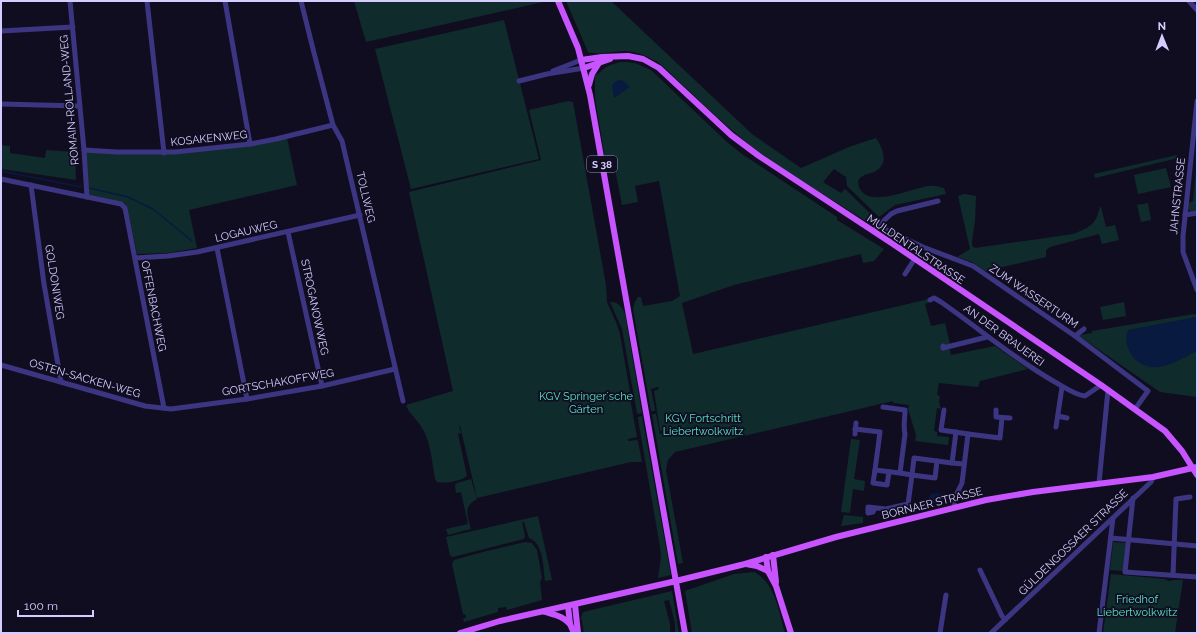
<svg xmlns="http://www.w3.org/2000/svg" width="1198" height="634" font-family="Raleway,sans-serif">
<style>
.green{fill:#0f2b2c}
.water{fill:#081a3f}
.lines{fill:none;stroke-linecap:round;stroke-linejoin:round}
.stream{stroke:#081a3f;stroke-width:1.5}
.minor{stroke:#3c3682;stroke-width:5}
.major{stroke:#c754ff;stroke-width:6}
.major-bridge{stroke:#c754ff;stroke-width:6}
.labels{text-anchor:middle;stroke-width:3.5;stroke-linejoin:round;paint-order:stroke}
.shield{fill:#110d21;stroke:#9a93bc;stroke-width:1}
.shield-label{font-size:10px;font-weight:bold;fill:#d5cdff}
.street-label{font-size:11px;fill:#d5cdff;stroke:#110d21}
.park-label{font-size:11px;fill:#56e2c5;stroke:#110d21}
</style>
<rect width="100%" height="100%" fill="#110d21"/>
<!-- green -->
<g class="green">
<polygon points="354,1 543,1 543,2 366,42"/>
<path d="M566,1H611L752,134L801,168L849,147L876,138C883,149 890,164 874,172C869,174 864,174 860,178C857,181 858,185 860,189C870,208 913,188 929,186C934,185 939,187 944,188L946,194L895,205L879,217L847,186L846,177L834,169L823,182L841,193L845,189L876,219L871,221L864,220C826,196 787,173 751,146C718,120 689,90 658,62C648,57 638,52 627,51C614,50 601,56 588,52Z"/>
<polygon points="504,20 539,159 411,189 375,49"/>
<path d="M625,62L635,63L651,70L728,143L742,154L837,217V220L884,249L874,261L863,263L861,254L734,285L682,303L693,354L929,299L930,302L925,304L931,326L945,323L950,344L949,345L951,355L995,346L1028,369L980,381L978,387L939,383L937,395L940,396L939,402L941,409L937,408L934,431L937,432V436L949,437L948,445L915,441L916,435L908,409L909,405L893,403V401L675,452L668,460L666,470L683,563L678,564L652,414H656L660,434L669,433L668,431H662L660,430L654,391L659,389L658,387L651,389L655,409V411H651L633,309L635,302L638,297H641L643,306L672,301L680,296L659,181L635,186L638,202L622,205L615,169L607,170L595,98V75C600,74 601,70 606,67C612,64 618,62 625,62Z"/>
<path d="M568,101L573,102L602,263L606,285L607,302L616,322L620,334L630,392L624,394L625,396H628L630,398L637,437L628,439V441L636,440L638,441L642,462H631L477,498L460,426L459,427L461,433L458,434L467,476C461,481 445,484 437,482L435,479C432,462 431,442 422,428C417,419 409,414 406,405L453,391L409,192L541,160L529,110Z"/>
<polygon points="287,138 297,185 189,210 197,248 168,253 137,254 127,207 124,203 89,195 86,152 165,154"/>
<polygon points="1,145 10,146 10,153 45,158 46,150 75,152 76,180 1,169"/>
<polygon points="1177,155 1178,158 1095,178 1094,174"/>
<polygon points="1197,161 1197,211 1191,212 1188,209 1189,203 1193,201"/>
<polygon points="1166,168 1171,187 1138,194 1134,175"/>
<path d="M964,194L976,196L975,221L972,241V246L975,248L1073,234C1089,228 1096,225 1100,207H1101L1106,227L1115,225L1119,240L1102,244L1099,234L1050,247L1046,250V257L985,271L972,262L957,257L970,249L958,196Z"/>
<polygon points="1148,203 1151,220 1141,222 1137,205"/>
<path d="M610,302C618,301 623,308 625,314L642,413L638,414L637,413L622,329Z"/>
<polygon points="1124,302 1126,316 1103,320 1100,307"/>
<polygon points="1194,314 1197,316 1197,379 1196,385 1197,385 1197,397 1160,392 1082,338 1080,339 1079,335 1092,333 1092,331"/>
<polygon points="642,416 671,575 658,578 661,557 660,547 638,419 638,417"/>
<polygon points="851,439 860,440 854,479 865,481 864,491 853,489 850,513 841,512"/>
<path d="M471,479L477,499C462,507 468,516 471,529L448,535L446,529L468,524L461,492L456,493L455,485L457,483Z"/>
<polygon points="844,515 863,517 863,523 841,526"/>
<path d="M538,516L552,580L545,581C543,568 544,543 529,538L524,522H522L525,536L524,539L453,557L450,556L446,537Z"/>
<polygon points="525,542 532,543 537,550 542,578 540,582 542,600 507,610 506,607 498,608 498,612 464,622 463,618 466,618 466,615 463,614 452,564 454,560 475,554"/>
<polygon points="1113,542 1126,543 1123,571 1110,570"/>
<path d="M754,572C775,582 779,612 785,633H692L685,591L734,574Z"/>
<polygon points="1111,574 1165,579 1168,581 1171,581 1172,580 1183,580 1175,633 1103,633"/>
<polygon points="672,591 679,633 675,633 675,623 669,600 664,601 670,624 670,633 584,633 581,617 583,612"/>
</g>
<!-- water -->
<g class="water">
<polygon points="620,80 625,82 630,87 614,98 612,85 616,81"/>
<path d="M1196,317L1197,351C1180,359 1160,374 1142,364C1138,362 1133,358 1131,354C1127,346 1124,339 1128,330Z"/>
<polygon points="936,493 944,495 947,498 946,502 929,504 929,498 931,494"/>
</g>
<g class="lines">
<!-- stream -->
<g class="stream">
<polyline points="1,171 81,187"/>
<polyline points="89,188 128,197 153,209 192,241"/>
</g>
<!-- minor -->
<g class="minor">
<polyline points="70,1 84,150 87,197"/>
<polyline points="147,1 164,153"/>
<polyline points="225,1 250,144"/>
<polyline points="301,1 314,53 333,125 342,141 403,401"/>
<polyline points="1189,1 1197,10"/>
<polyline points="1,31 73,27"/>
<polyline points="553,71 581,60"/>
<polyline points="519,81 547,74 584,68"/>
<polyline points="1197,101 1183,236 1183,252 1197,290"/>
<polyline points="1,104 80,106"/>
<polyline points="84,150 117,152 175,152 250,144 276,139 333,125"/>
<polyline points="1,179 121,204 125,208 164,408"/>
<polyline points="31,185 44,284 61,382"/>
<polyline points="1185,215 1197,213"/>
<polyline points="878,226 923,247 973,266 1075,336 1148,391 1135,409"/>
<polyline points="876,228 891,214 897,211 938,201"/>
<polyline points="288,232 322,386"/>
<polyline points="217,248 247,399"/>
<polyline points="135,258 168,256 197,252 360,215"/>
<polyline points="905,274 914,260"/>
<path d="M930,300L934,298L941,302C980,329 1014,359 1055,382C1064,387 1075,395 1085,396L1101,385"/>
<polyline points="1075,336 1084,329"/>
<polyline points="943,346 943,348 987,337"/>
<polyline points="1,365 145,406 171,409 247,399 322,386 395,369"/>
<path d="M883,407L905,410C905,417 903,428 905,434L900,473L912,475L914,458L952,463"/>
<polyline points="944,410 941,430 968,434 962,483 955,497 954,508"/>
<polyline points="996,410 996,417 1010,418"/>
<polyline points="1058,416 1067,418"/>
<polyline points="1056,427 1062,387"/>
<polyline points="855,429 880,432 875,470 900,473"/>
<polyline points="956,432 952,463 964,464"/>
<polyline points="855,434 856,423"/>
<polyline points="968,434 1000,438 1002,418"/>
<polyline points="875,470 873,483 887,485 889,472"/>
<polyline points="1099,483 1108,390"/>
<polyline points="1133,498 1125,572 1197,577"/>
<polyline points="875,508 873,512 868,513 868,507 886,509 908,504 912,475 935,478 937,461"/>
<polyline points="1111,538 1197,546"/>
<polyline points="980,570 1002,616 1005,620"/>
<polyline points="1173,575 1176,499 1190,497"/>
<polyline points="940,633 946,595"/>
<polyline points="991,633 1151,482 1153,477"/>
<polyline points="1099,633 1113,518"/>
</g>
<!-- major -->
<g class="major">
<polyline points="558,1 578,48 590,95 685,633"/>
<polyline points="581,60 602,57 628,56 643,59 659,68 731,135 759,156 893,244 1101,385 1165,431 1182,451 1197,475"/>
<polyline points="584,68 610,59"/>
<polyline points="589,85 592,74 599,63"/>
<polyline points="773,555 776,582"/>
<polyline points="766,557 768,571 776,586 791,633"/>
<polyline points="746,564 757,566 768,571"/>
<polyline points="680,580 745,564 836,537 986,500 1033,492 1153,477 1197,467"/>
<polyline points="575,605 578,633"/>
<polyline points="568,606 570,624 574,633"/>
<path d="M545,612C555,615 563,616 570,624"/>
<polyline points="460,633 500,621 672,582"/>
</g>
<!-- major-bridge -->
<polyline class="major-bridge" points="672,582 680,580"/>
</g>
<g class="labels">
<!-- shield labels -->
<rect class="shield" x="587" y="156" width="30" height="16" rx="3"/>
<g class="shield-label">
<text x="602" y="168">S 38</text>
</g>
<!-- street labels -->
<g class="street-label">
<text transform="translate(69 100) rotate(-95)" y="4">ROMAIN-ROLLAND-WEG</text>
<text transform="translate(209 138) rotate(-6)" y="4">KOSAKENWEG</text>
<text transform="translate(1177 196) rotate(-84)" y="4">JAHNSTRASSE</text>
<text transform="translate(366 197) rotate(77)" y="4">TOLLWEG</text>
<text transform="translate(246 231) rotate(-13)" y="4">LOGAUWEG</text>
<text transform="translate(916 249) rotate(34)" y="4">MULDENTALSTRASSE</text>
<text transform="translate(55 282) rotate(81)" y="4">GOLDONIWEG</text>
<text transform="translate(1034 296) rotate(34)" y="4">ZUM WASSERTURM</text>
<text transform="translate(154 306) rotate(79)" y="4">OFFENBACHWEG</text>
<text transform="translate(315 307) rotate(78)" y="4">STROGANOWWEG</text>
<text transform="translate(1004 335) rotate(36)" y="4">AN DER BRAUEREI</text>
<text transform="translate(85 378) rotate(16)" y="4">OSTEN-SACKEN-WEG</text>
<text transform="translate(278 382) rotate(-10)" y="4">GORTSCHAKOFFWEG</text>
<text transform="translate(932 503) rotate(-14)" y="4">BORNAER STRASSE</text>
<text transform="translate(1073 542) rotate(-44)" y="4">GÜLDENGOSSAER STRASSE</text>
</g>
<!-- park labels -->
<g class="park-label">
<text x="586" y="400">KGV Springer´sche<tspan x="586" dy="13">Gärten</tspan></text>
<text x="703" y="422">KGV Fortschritt<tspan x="703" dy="13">Liebertwolkwitz</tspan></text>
<text x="1137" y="603">Friedhof<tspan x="1137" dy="13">Liebertwolkwitz</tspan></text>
</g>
</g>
<!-- border -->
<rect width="1198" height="634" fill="none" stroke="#d5cdff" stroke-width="4"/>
<!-- north arrow -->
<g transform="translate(1162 36) rotate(359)" stroke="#110d21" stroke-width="3" paint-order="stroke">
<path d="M0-3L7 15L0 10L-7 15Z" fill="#d5cdff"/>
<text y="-6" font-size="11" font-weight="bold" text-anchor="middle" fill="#d5cdff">N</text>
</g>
<!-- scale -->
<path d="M18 610v6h75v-6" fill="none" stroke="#d5cdff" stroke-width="2"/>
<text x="24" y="610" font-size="12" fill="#d5cdff" stroke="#110d21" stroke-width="3" paint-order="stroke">100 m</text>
</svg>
